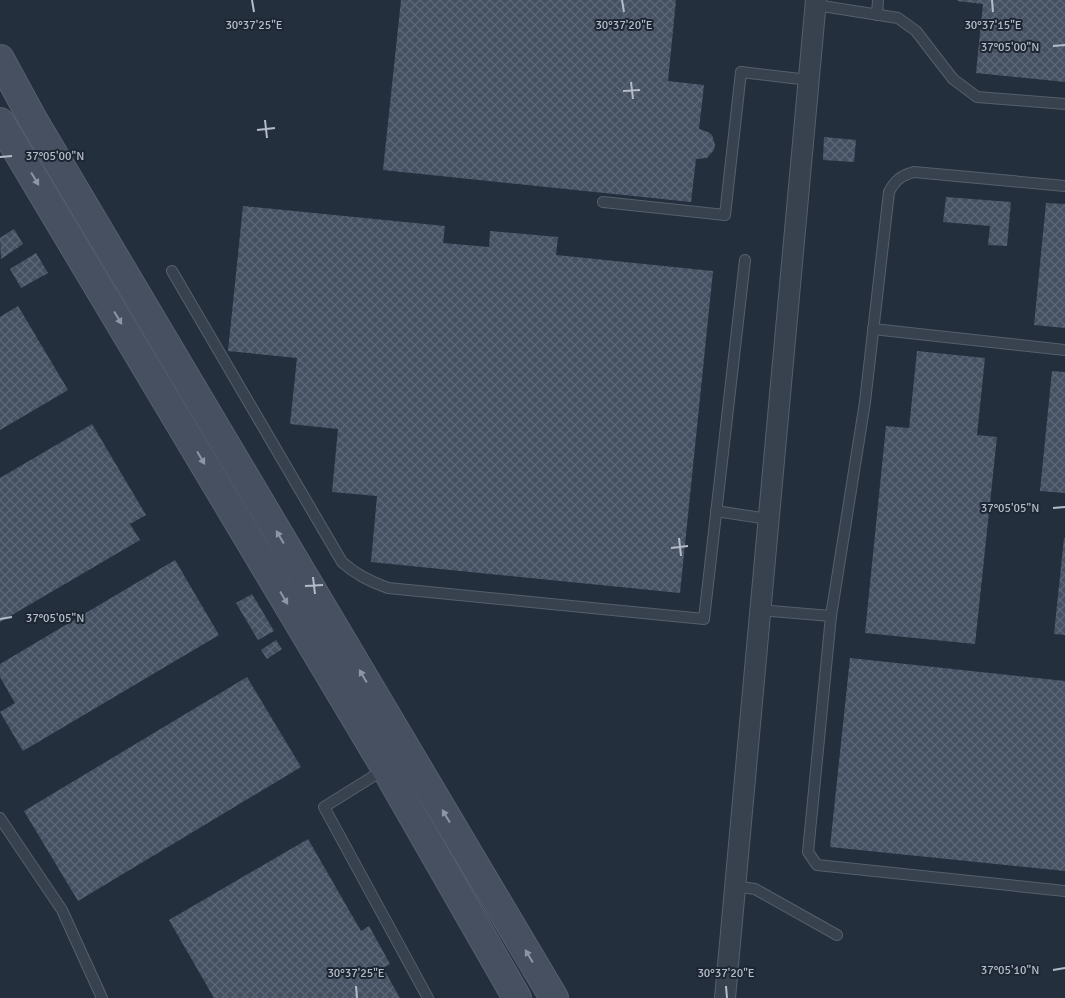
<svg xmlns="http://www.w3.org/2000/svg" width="1065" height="998" font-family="Signika,sans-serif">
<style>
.building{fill:url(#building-cross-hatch)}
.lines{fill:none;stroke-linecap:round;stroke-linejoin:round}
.lane-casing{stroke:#565f6c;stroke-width:12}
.street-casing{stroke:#565f6c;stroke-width:22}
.secondary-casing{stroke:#565f6c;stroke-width:30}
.lane{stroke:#38414e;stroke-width:10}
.street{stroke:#38414e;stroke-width:20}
.secondary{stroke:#465061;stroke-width:28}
.oneway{fill:#8e96a5}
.ticks{fill:none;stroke:#b4bcc9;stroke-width:2}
.ticks-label{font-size:12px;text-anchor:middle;fill:#b4bcc9;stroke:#1d2633;stroke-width:4;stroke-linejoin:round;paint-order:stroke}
</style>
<defs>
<pattern id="building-cross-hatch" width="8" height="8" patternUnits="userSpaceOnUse" patternTransform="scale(1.25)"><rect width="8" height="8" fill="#455162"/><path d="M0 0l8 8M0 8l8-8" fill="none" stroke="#5d6877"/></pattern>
</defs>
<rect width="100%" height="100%" fill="#242f3e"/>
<!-- building -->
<g class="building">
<polygon points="401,0 676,0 668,81 704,85 699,129 708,132 712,135 715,145 714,150 707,158 696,159 691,202 383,170"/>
<polygon points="958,0 1065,0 1065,82 976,73 983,4 957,1"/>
<polygon points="824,137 856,140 854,162 823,160"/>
<polygon points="946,197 1011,202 1007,246 988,245 990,226 943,222"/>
<polygon points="1046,203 1065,204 1065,328 1034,325"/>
<polygon points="243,206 445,226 443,243 489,247 490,231 558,237 556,255 713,271 680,593 371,562 377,496 332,492 338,429 290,424 297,358 228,351"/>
<polygon points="14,229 23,244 1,259 0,238"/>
<polygon points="36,253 48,273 21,288 10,269"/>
<polygon points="18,306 68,390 0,430 0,317"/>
<polygon points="917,351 985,358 977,435 997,437 975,644 865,633 886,426 909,428"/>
<polygon points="1052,371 1065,372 1065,493 1040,491"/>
<polygon points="92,424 146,515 130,524 140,540 0,622 0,478"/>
<polygon points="1064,538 1065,538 1065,635 1054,634"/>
<polygon points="175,560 219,635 23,751 0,712 15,703 0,677 0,664"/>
<polygon points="252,594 274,631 258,640 236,603"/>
<polygon points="276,640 282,649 267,659 261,650"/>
<polygon points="850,658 1065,681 1065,871 830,847"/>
<polygon points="247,677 301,767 78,901 24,811"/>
<polygon points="308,839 361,931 369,926 390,964 383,968 400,998 214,998 169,920"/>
</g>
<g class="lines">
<!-- lane casing -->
<g class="lane-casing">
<g id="lane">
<polyline points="816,5 898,18 916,31 953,79 977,97 1065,104"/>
<polyline points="877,15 878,0"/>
<polyline points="603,202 725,215 741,72 809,80"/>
<path d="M172,271L342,562C356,575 371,582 388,588L704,619L745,260"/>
<polyline points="873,329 1065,350"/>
<polyline points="716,511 768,519"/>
<path d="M760,610L831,616L865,402L889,192C895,180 902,175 914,172L1065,186"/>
<polyline points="831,616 808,852 817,865 1065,891"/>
<polyline points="385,769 324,807 428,998"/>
<polyline points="0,818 62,910 102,998"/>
<polyline points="735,886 755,889 837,935"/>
</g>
</g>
<!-- street casing -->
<g class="street-casing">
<polyline id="street" points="725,998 816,0"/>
</g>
<!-- secondary casing -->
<g class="secondary-casing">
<g id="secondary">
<polyline points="0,59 32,118 554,998"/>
<polyline points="0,122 386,769 517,998"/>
</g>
</g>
<!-- lane -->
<use href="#lane" class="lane"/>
<!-- street -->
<use href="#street" class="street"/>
<!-- secondary -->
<use href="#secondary" class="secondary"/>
</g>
<!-- one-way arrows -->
<defs><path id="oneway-solid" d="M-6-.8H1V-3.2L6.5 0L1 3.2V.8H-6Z" transform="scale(1.25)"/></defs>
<g class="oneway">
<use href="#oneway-solid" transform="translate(35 179) rotate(59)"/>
<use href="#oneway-solid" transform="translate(118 318) rotate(59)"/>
<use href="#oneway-solid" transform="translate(201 458) rotate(59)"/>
<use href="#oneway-solid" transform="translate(280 537) rotate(-121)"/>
<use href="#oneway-solid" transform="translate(284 598) rotate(59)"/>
<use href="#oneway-solid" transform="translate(363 676) rotate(-121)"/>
<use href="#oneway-solid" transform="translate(446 816) rotate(-121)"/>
<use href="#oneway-solid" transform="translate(529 956) rotate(-121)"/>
</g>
<!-- ticks -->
<path class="ticks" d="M252,0L254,12M622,0L624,12M992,0L993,12M1053,46L1065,45M631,82L633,99M623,91L640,90M265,120L267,138M257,130L275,128M0,157L12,156M1053,508L1065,507M679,538L681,556M671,548L688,546M313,577L315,594M305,586L323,585M0,619L12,617M1053,970L1065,968M356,986L357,998M726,986L727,998"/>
<g class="ticks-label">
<text x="254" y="29">30°37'25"E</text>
<text x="624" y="29">30°37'20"E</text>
<text x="993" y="29">30°37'15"E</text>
<text x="1010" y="51">37°05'00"N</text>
<text x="55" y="160">37°05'00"N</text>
<text x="1010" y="512">37°05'05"N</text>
<text x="55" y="622">37°05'05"N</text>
<text x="1010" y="974">37°05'10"N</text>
<text x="356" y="977">30°37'25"E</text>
<text x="726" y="977">30°37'20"E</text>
</g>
</svg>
